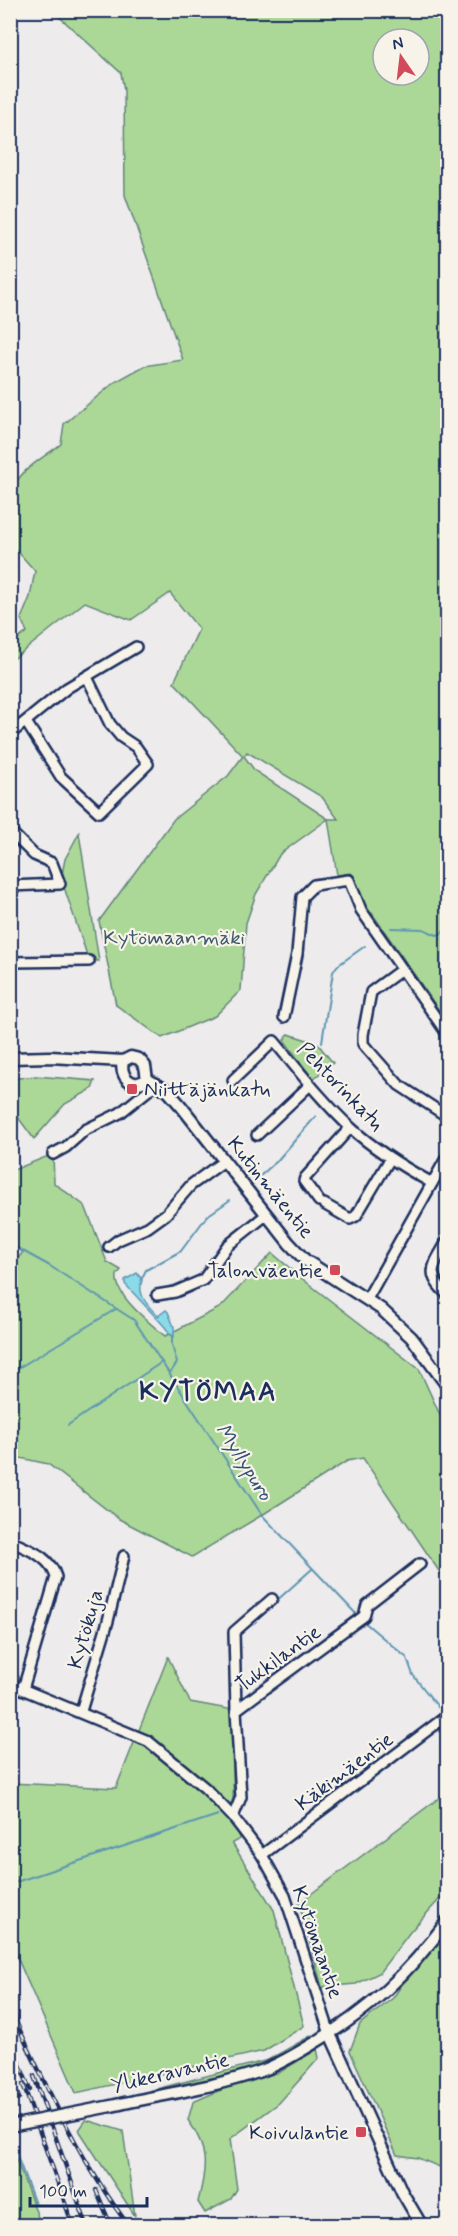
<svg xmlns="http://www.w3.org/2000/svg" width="458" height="2236" font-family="Mynerve,sans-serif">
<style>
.green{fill:#abd897;stroke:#63847a;stroke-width:1.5;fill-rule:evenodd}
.water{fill:#8bdae9;stroke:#5e96b1;stroke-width:1.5}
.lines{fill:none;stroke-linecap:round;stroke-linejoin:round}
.stream{stroke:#5e96b1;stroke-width:2}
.minor-casing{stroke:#1b2f5e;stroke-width:14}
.tertiary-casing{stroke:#1b2f5e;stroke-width:15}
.minor{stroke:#f7f3e8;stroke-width:9}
.tertiary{stroke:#f7f3e8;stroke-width:10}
.rail-casing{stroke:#1b2f5e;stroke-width:4.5}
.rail{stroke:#f7f3e8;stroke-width:2;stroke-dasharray:7;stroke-linecap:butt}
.tertiary-bridge-casing{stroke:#1b2f5e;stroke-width:15;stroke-linecap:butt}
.tertiary-bridge{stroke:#f7f3e8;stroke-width:10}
.poi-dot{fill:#d1495b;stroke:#f7f3e8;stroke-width:2}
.labels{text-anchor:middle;stroke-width:4.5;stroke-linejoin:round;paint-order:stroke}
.park-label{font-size:21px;fill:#3f596c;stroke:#f7f3e8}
.street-label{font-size:21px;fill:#1b2f5e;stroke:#f7f3e8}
.poi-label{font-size:21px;fill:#1b2f5e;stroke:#f7f3e8;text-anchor:end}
.water-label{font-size:22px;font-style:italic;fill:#31517a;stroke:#f7f3e8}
.district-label{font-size:27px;font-weight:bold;letter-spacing:1.5px;fill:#1b2f5e;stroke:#f7f3e8}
</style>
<rect width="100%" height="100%" fill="#edebec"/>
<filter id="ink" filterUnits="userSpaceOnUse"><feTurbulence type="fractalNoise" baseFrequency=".0167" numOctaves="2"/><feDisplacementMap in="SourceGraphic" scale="12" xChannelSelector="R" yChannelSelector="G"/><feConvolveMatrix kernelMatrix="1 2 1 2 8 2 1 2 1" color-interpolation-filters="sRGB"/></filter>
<g filter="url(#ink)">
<!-- green -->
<g class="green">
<path d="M53,11H447V1022L372,913L367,911C362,901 358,880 351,873L337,875L328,819L280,854L256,894L246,923L241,990L215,1016L162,1038L116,1005L99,921L174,819L228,776L243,756L174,682L199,629L170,593L131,620L85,602L11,661V644L27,632L21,619L30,597L35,571L11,544C11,529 9,513 11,497C13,473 43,458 61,444L64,424L115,382L144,366L183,360L125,195L124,90L121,73ZM383,39H419V75H383ZM247,752L322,797L338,819H328L255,771L244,756Z"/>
<polygon points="79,833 99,961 89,961 65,890 60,884 65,859"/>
<polygon points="288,1034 317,1043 333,1063 313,1079 284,1040"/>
<polygon points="36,1076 95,1081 92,1089 65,1104 34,1139 11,1108 10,1079"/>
<path d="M53,1154L54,1183L85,1206L107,1262L121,1270L117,1275C114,1296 150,1323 165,1336L221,1307L272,1253L305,1281L419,1369L446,1428L447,1436V1583L363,1458L347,1461L262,1515L192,1557L119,1519L48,1464L11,1456L10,1268L23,1252L11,1246V1171Z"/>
<polygon points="168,1657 190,1702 234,1710 233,1806 240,1839 232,1843 274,1910 304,2026 264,2051 76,2093 11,1943 10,1783 116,1788"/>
<polygon points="447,1792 447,1891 410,1932 379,1973 356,1984 322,1987 299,1903"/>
<polygon points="447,1931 447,2170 418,2158 397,2155 350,2051 360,2024 393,1998 403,1983"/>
<polygon points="312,2035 315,2036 315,2039 275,2062 245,2073 141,2093 268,2060"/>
<path d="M317,2049L319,2058L279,2103L230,2139L237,2189L231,2199L205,2213L198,2202C206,2168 210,2150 188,2120L193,2102L225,2088L280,2072Z"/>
<polygon points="86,2120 123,2131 135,2216 79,2130"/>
<polygon points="10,2143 41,2225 11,2225"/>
</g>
<!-- water -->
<path class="water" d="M137,1273L142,1280C137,1295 147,1305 158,1316L166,1310L168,1312L174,1327V1337H172L165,1327L125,1284V1280Z"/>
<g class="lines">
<!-- stream -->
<g class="stream">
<polyline points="391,928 423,929 437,935 440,934 446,929"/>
<polyline points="322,1042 333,972 337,966 365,946"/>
<polyline points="260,1176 276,1162 316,1116"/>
<polyline points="10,1244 50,1266 134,1320 262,1515 359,1617"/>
<polyline points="10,1254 18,1248"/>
<polyline points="141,1280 146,1270 181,1251 207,1216 230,1200"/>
<polyline points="10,1373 116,1309"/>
<polyline points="170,1373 177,1363 172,1345 172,1335"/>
<polyline points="68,1425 162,1362"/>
<polyline points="274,1603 312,1569"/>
<polyline points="363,1621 407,1658 413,1675 442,1712"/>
<polyline points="238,1635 265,1611"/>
<polyline points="240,1676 240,1688"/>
<polyline points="230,1692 232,1722"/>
<polyline points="231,1805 237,1787"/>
<polyline points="10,1884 218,1815"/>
<polyline points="10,2137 35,2204"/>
</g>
<!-- minor casing -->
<g class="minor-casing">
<g id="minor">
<polyline points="26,722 61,777 99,812 148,764 136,747 121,737 110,724 87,677"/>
<polyline points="10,734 67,688 136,647"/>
<polyline points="10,831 34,855 52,863 60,884 10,886"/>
<polyline points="10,962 89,961"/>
<polyline points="401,970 371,992 363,1035 363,1044 399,1085 448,1117"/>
<polyline points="284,1017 297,954 302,897 314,885 349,880 361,910 448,1035"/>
<path d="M233,1080L274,1041C299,1071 323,1102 351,1128C375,1150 403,1167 432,1183"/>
<polyline points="257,1135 310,1085"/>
<polyline points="53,1154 66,1147 85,1130 120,1113 156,1084"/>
<polyline points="319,1201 304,1181 305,1178 350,1128"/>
<polyline points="324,1204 350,1219 356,1216 390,1159"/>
<path d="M448,1240C434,1265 423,1273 448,1295"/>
<polyline points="109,1247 118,1240 148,1227 166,1214 191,1185 224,1161"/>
<polyline points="157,1295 175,1292 203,1280 227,1246 266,1215"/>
<polyline points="367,1299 448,1155"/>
<path d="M10,1541C29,1550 50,1556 56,1577L23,1689"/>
<polyline points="10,1684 148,1741 205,1788 233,1817 262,1855 285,1896 330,2034"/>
<polyline points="236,1710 234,1632 272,1599"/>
<polyline points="81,1711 108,1621 124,1556"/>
<polyline points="233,1817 241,1797 236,1710 357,1621 364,1616 367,1605 420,1564"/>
<polyline points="262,1855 448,1715"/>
</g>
</g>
<!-- tertiary casing -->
<g class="tertiary-casing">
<g id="tertiary">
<path d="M131,1057L139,1059L145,1066L147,1079C133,1090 119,1077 123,1061Z"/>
<polyline points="10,1058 50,1057 123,1061"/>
<polyline points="147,1079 168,1091 181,1106 289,1243 305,1260 381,1309 412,1338 448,1387"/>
<polyline points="330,2034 402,2192 422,2226"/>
<path d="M111,2106C159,2095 211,2088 258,2072C277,2066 294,2055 311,2045C369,2011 408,1974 448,1920"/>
</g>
</g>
<!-- minor -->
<use href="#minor" class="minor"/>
<!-- tertiary -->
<use href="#tertiary" class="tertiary"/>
<!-- rail casing -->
<g class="rail-casing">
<g id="rail">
<path d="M10,2009C45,2084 79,2160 129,2226"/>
<polyline points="10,2040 30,2090"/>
<polyline points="34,2076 87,2226"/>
<polyline points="10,2077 19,2098"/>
<polyline points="23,2084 73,2226"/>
<polyline points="96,2190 111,2226"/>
</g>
</g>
<!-- rail -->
<use href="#rail" class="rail"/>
<!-- tertiary-bridge casing -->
<g class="tertiary-bridge-casing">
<polyline id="tertiary-bridge" points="10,2126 111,2106"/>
</g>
<!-- tertiary-bridge -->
<use href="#tertiary-bridge" class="tertiary-bridge"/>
</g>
</g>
<!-- markers -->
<g class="poi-dot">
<rect x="126" y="1083" width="12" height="12" rx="3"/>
<rect x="329" y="1264" width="12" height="12" rx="3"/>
<rect x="355" y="2126" width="12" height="12" rx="3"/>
</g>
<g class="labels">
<!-- park labels -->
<g class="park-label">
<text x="174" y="944">Kytömaanmäki</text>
</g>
<!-- street labels -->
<g class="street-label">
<text transform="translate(341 1086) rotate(46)" y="7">Pehtorinkatu</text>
<text transform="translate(271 1187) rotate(51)" y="7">Kutinmäentie</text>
<text transform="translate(85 1629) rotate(-74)" y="7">Kytökuja</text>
<text transform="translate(278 1658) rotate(-36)" y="7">Tukkilantie</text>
<text transform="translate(344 1771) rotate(-37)" y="7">Käkimäentie</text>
<text transform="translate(318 1942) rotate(71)" y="7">Kytömaantie</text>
<text transform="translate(170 2072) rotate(-13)" y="7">Ylikeravantie</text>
</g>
<!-- poi labels -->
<g class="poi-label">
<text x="144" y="1096" text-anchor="start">Niittäjänkatu</text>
<text x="323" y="1277">Talonväentie</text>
<text x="349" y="2139">Koivulantie</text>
</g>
<!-- water labels -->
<g class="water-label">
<text transform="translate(245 1461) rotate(57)" y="8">Myllypuro</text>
</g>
<!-- district labels -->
<g class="district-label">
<text x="208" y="1400">KYTÖMAA</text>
</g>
</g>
<!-- margin -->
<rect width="458" height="2236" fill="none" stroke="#f7f3e8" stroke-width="36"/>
<rect x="18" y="18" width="422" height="2200" fill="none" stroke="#1b2f5e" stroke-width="2" filter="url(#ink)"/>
<!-- north arrow -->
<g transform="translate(401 57) rotate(346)"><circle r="28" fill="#f7f3e8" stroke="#9fa5b1" stroke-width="1.5"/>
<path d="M0-4.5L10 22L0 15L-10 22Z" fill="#d1495b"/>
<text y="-9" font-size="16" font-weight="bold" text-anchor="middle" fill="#1b2f5e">N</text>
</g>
<!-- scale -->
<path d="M30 2197v9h117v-9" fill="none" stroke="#1b2f5e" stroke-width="3"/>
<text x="39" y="2197" font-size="18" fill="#1b2f5e" stroke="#f7f3e8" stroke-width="4.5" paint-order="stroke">100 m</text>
</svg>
